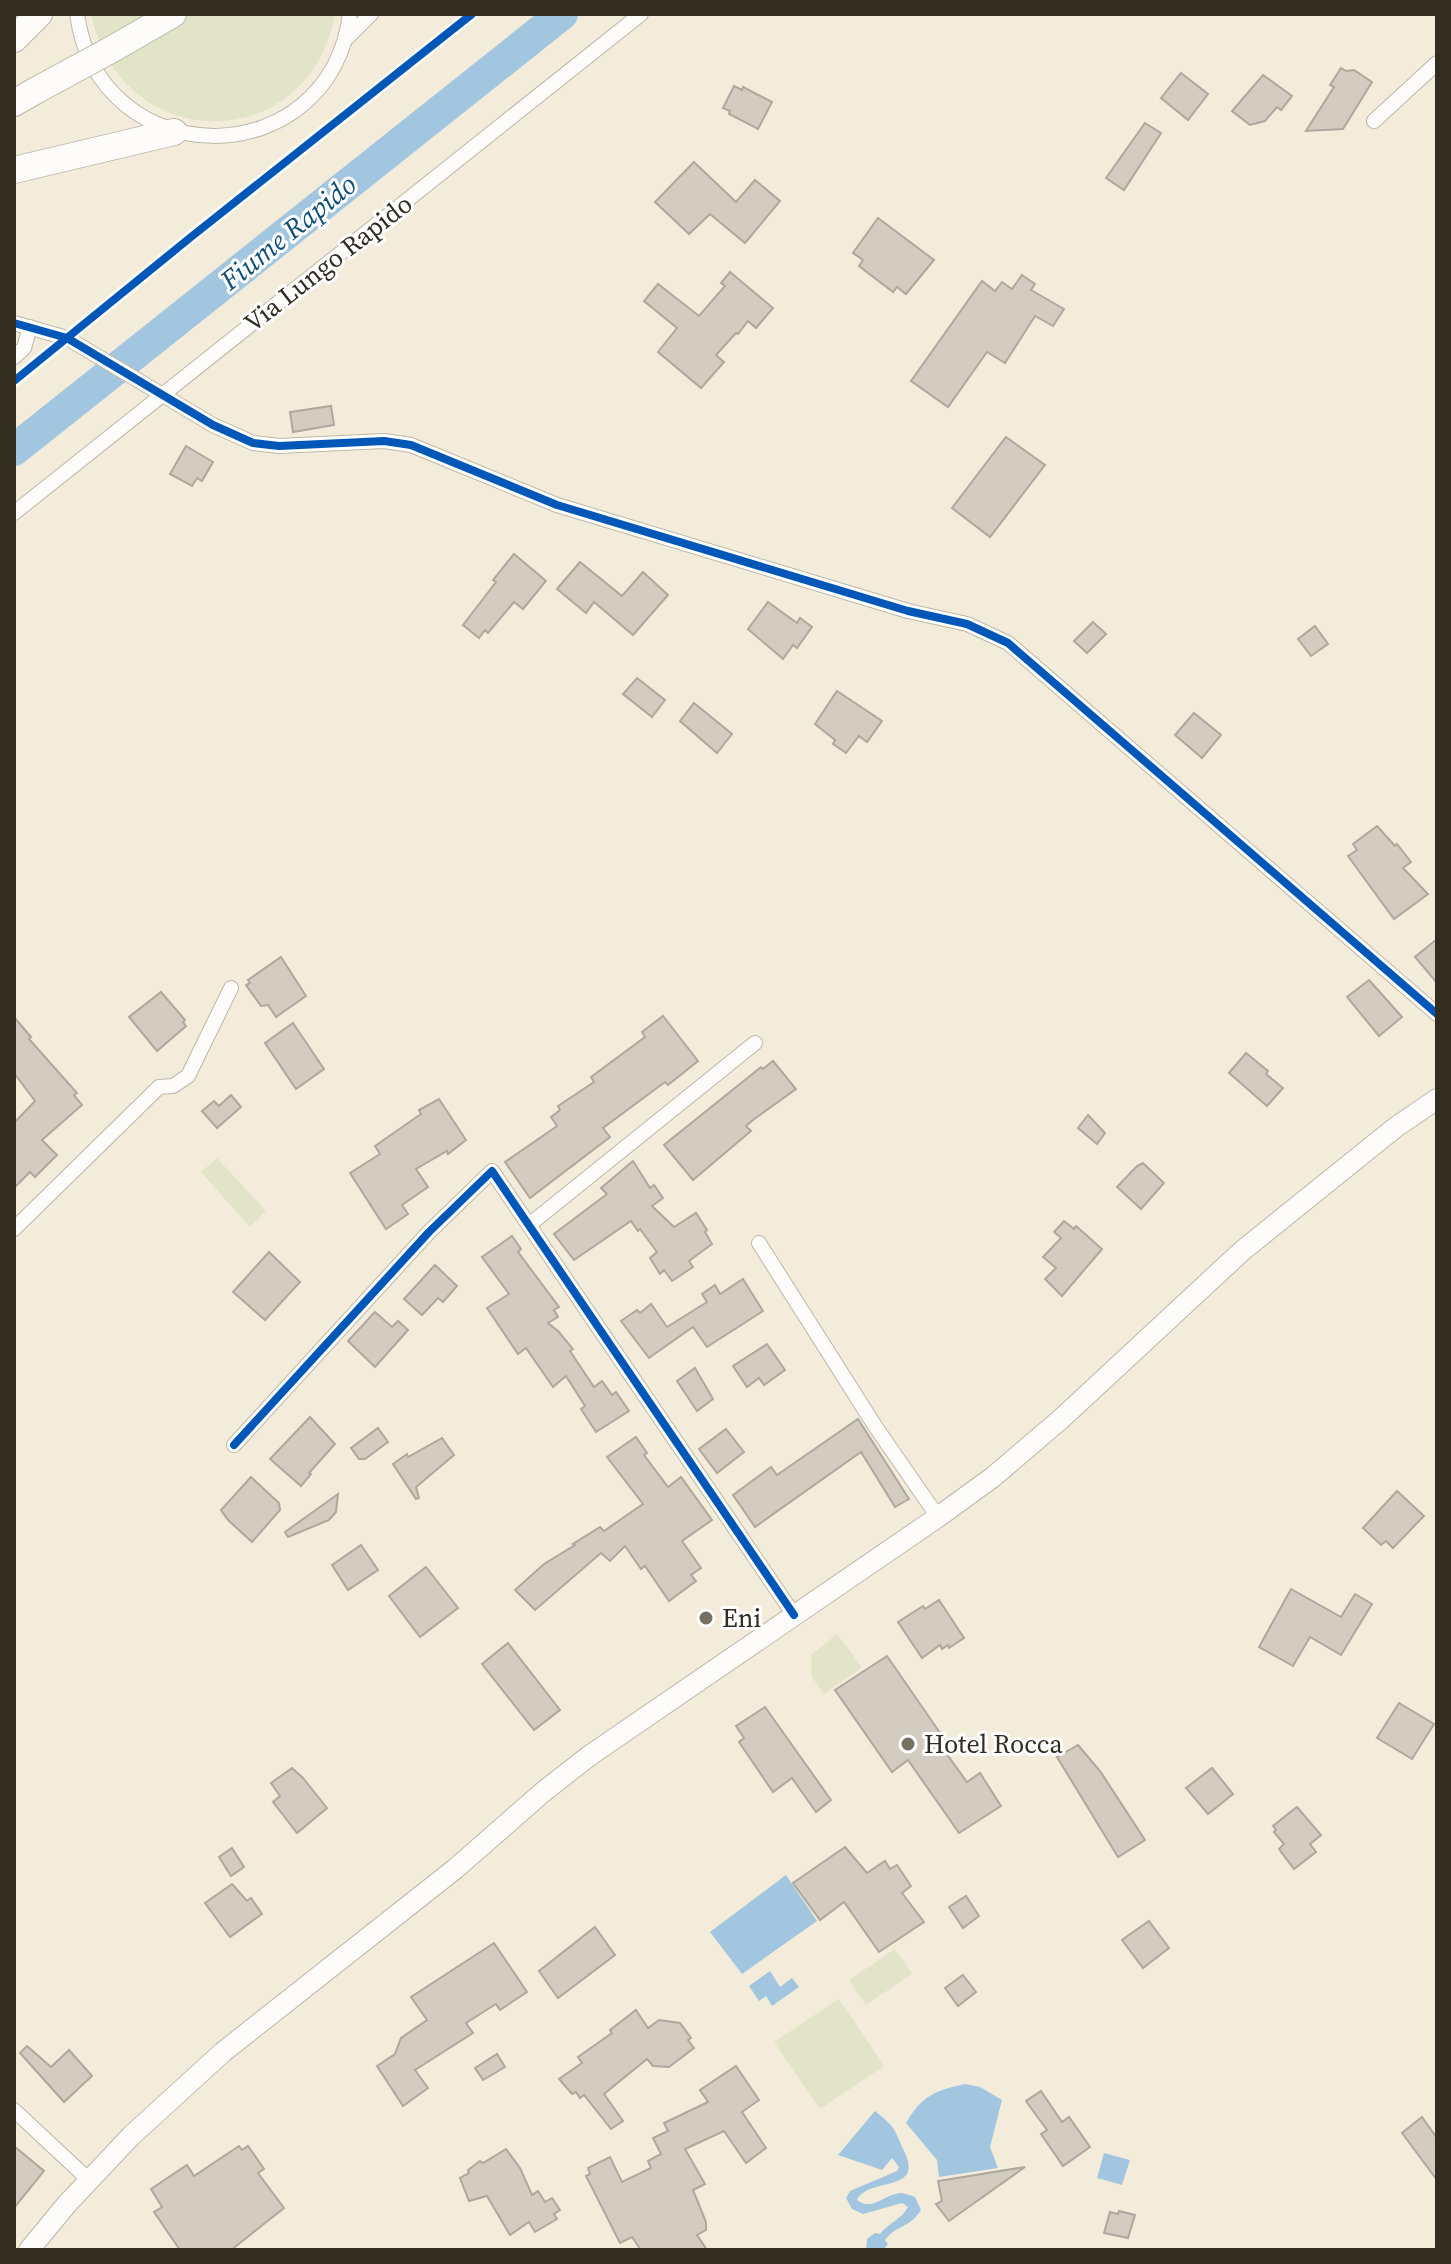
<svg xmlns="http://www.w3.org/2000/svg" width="1451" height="2264" font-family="'Source Serif 4',serif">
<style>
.green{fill:#e2e4c7}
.water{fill:#a2c6e0}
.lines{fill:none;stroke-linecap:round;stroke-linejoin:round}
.river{stroke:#a2c6e0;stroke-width:32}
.building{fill:#d4ccc0;stroke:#afa89c;stroke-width:2}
.street-casing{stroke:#bcb7a9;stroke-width:16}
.secondary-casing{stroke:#bcb7a9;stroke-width:22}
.highway-casing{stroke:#bcb7a9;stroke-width:28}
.street{stroke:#fdfcfa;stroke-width:14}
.secondary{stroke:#fdfcfa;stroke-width:20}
.highway{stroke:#fdfcfa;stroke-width:26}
.highway-bridge-casing{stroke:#bcb7a9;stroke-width:28;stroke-linecap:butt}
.highway-bridge{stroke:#fdfcfa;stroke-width:26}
.cycleway-casing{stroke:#fff;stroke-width:13}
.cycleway{stroke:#0057b8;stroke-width:8}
.poi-dot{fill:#757061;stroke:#fff;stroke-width:3}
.labels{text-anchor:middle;stroke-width:6;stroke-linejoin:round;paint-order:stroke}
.street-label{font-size:26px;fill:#312d20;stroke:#fff}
.poi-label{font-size:26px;fill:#312d20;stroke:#fff;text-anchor:start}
.water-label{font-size:28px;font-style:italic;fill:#0e4f78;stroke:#fff}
</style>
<rect width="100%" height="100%" fill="#f3ecdb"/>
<!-- green -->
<g class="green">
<path d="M91,14H335C309,157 121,157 91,14Z"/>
<polygon points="217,1158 266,1211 250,1227 201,1172"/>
<polygon points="837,1634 862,1667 824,1694 812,1677 811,1655"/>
<polygon points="895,1949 912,1974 866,2005 849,1980"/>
<polygon points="839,1999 884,2066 820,2109 774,2042"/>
</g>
<!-- water -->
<g class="water">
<polygon points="786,1875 817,1921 742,1974 710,1932"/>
<polygon points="770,1971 780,1987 792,1978 799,1987 772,2006 766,1996 759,2001 749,1986"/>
<path d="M965,2084L980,2087L1002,2100L990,2147L998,2168L939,2177L937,2160L906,2123C923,2095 934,2091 965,2084Z"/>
<path d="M875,2111C897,2129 893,2127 904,2151C925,2194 869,2176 857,2200C873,2212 884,2194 901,2193C903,2193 913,2196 915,2197L921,2210C910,2228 896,2225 885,2240L888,2244L883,2250H866L867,2239L875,2233L880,2234C888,2223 901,2220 908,2207L902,2203L863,2214L852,2209L846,2198L850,2191L897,2171L899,2167L892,2158L882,2170L838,2155Z"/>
<polygon points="1104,2153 1130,2160 1122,2185 1097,2178"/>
</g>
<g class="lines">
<!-- river -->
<polyline class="river" points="14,450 562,14"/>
</g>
<!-- building -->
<g class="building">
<polygon points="1341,68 1346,71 1354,70 1372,82 1343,129 1306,131 1334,87 1330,85"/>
<polygon points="1181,73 1208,94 1188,120 1161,98"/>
<polygon points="1263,75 1292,96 1281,110 1277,107 1265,121 1250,125 1232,111"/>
<polygon points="734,86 742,90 743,87 772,102 758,129 729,114 730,111 723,108"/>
<polygon points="1145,123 1161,133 1124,190 1106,178"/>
<polygon points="694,162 736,202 755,180 780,201 745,243 710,214 689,234 655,202"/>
<polygon points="878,218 934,260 906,294 897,287 893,292 859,266 863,260 853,253"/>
<polygon points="730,272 773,308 756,328 748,321 738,334 736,333 716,355 724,362 701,388 658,352 677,328 644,301 658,284 699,316 725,286 721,283"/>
<polygon points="1022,275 1035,284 1031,290 1064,309 1053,326 1035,316 1005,363 987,352 948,407 911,381 982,281 995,291 1002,282 1012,289"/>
<polygon points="331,406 334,425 293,432 290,412"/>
<polygon points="1006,437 1045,465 990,537 952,508"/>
<polygon points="186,446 213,462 202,481 197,478 192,486 170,474"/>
<polygon points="514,554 546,581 523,609 514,602 488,633 485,630 479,638 463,625 496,582 493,580"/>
<polygon points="580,562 622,596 643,572 668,595 633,635 594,602 586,613 557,589"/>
<polygon points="768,602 797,623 800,618 812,627 797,648 793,645 783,659 748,629"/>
<polygon points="1093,622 1106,634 1087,653 1074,641"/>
<polygon points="1315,626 1328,644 1311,656 1298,639"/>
<polygon points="637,678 665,700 652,717 623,694"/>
<polygon points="837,691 882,721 867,742 859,736 846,753 833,744 835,740 815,724"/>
<polygon points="694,703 732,734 717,753 680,721"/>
<polygon points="1194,713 1221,735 1202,758 1175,735"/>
<polygon points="1377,826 1395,846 1397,844 1411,862 1403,868 1428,894 1394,919 1348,856 1357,850 1353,844"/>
<polygon points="1437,939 1437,983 1415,957"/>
<polygon points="281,957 306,996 276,1017 268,1005 261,1006 246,985 250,983 248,980"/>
<polygon points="1369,980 1402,1017 1379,1036 1347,997"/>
<polygon points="161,992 185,1020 183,1022 186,1026 157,1051 129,1017"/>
<polygon points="663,1016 698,1061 668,1085 665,1082 603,1128 610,1137 530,1198 505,1162 557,1126 551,1117 560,1110 558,1106 594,1082 591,1077 645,1037 642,1032"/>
<polygon points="14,1017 31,1037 29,1039 77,1093 74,1095 82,1105 42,1140 57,1155 35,1177 30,1172 14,1188 14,1123 35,1101 14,1073"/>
<polygon points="293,1023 324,1069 296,1089 265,1043"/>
<polygon points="1246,1053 1268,1071 1266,1074 1283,1088 1267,1106 1229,1073"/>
<polygon points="773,1061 796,1089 753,1120 746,1126 751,1131 693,1180 664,1145 761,1067 763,1069"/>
<polygon points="231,1095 241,1107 217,1128 202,1111 214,1101 219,1106"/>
<polygon points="439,1099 466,1140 448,1154 447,1151 416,1169 428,1187 402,1205 408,1214 386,1229 350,1173 380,1154 375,1146 421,1114 419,1110"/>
<polygon points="1088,1115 1105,1133 1097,1144 1078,1128"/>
<polygon points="633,1161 650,1188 654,1185 663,1198 652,1206 674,1227 696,1213 707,1230 705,1232 712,1244 689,1261 693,1267 672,1281 664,1270 660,1274 650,1258 657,1252 640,1229 638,1231 631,1221 574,1260 554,1234 607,1194 601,1188"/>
<polygon points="1143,1163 1164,1183 1141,1209 1117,1187 1137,1166"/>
<polygon points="1064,1221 1074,1229 1076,1226 1102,1249 1062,1296 1045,1279 1056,1268 1043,1257 1061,1238 1054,1232"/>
<polygon points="512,1236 521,1249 518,1252 559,1307 554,1310 558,1317 548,1323 558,1331 573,1349 570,1351 594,1387 602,1381 612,1395 616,1392 629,1411 596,1432 581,1409 585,1406 566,1376 553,1387 526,1348 518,1354 487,1308 509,1294 482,1257"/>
<polygon points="269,1252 300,1282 265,1320 233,1292"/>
<polygon points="435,1265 457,1286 443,1302 438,1298 422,1315 404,1299"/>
<polygon points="743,1279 763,1311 707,1347 693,1327 649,1358 621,1321 637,1310 640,1313 651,1304 667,1327 707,1302 702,1294 715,1285 720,1294"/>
<polygon points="375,1312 392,1327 398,1321 408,1330 375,1367 348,1341"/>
<polygon points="767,1344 785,1370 764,1385 759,1378 747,1387 733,1366"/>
<polygon points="695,1368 713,1399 697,1411 677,1381"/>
<polygon points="310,1417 335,1444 309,1473 311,1474 301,1486 270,1459"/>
<polygon points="858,1419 909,1499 895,1507 861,1452 755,1527 733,1495 771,1467 777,1475"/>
<polygon points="378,1428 388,1442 365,1459 359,1459 351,1448"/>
<polygon points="726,1429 744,1452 717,1473 699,1449"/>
<polygon points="636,1437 647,1453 644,1455 668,1487 681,1477 712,1520 682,1541 701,1568 691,1575 696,1581 669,1601 645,1566 641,1569 625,1546 610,1561 601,1553 535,1610 515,1590 544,1564 575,1545 573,1544 600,1527 604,1531 643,1504 607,1457"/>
<polygon points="442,1438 454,1455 416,1487 419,1498 416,1499 393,1464 407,1454 408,1457"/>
<polygon points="251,1477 279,1503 280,1510 252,1542 228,1520 221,1510"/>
<polygon points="1397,1491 1424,1516 1393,1548 1386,1541 1381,1545 1363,1528"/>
<polygon points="338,1494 336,1512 329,1520 288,1537 285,1532"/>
<polygon points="361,1545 378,1570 348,1590 332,1565"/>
<polygon points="426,1567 458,1608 420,1637 389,1596"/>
<polygon points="1291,1589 1341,1617 1355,1594 1372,1604 1341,1655 1310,1637 1293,1666 1259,1647"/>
<polygon points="939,1600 964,1638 949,1648 948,1645 942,1649 940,1645 922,1658 898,1622 923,1606 925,1609"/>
<polygon points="508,1643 560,1710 534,1730 482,1664"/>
<polygon points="887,1656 947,1743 941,1746 967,1782 980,1773 1001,1806 959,1833 908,1760 892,1772 835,1690"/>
<polygon points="1399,1703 1434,1724 1412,1759 1377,1738"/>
<polygon points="765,1707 831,1800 816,1812 792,1778 773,1792 739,1742 744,1738 736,1726"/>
<polygon points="1078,1745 1100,1771 1145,1840 1118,1857 1057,1757"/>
<polygon points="292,1768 303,1778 327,1808 297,1833 273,1802 280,1796 271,1783"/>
<polygon points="1212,1768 1233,1794 1208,1814 1186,1788"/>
<polygon points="1297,1807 1321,1835 1310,1844 1316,1852 1294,1869 1279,1849 1284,1844 1274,1832 1276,1830 1273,1826"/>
<polygon points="845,1847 867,1873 885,1861 890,1869 897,1865 911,1886 902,1893 924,1922 879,1952 844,1902 820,1920 793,1883"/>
<polygon points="232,1848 244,1867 231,1876 219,1857"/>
<polygon points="232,1884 247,1901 251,1898 262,1914 230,1937 205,1903"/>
<polygon points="966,1896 979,1916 963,1928 949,1907"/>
<polygon points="1149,1921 1169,1948 1143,1968 1122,1940"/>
<polygon points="595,1927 615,1955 558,1998 539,1971"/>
<polygon points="494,1943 527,1992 500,2010 496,2004 466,2023 473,2033 415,2070 428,2088 403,2106 377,2066 395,2054 401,2038 427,2020 411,1997"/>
<polygon points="963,1975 976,1992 958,2006 945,1988"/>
<polygon points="636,2010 648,2028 659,2020 680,2023 691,2038 688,2040 694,2048 669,2067 653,2066 647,2059 604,2094 623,2121 611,2129 584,2095 580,2098 576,2092 572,2094 559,2079 582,2063 578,2057 612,2033 610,2030"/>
<polygon points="27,2046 51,2067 69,2050 92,2076 64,2102 20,2053"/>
<polygon points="497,2054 505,2067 483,2080 475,2068"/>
<polygon points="736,2066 759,2100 742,2112 766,2148 746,2163 724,2131 685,2149 705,2184 693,2190 706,2222 706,2230 697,2235 707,2250 641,2250 632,2237 620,2243 586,2176 590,2174 588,2168 610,2157 622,2182 651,2168 648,2161 661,2154 653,2138 668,2131 664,2123 708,2102 700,2090"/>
<polygon points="1041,2091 1062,2122 1069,2117 1090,2147 1063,2166 1041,2134 1047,2130 1026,2101"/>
<polygon points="1422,2117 1437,2138 1437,2180 1402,2133"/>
<polygon points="14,2146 44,2171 14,2208"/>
<polygon points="239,2146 242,2150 248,2146 264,2169 258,2173 284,2208 231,2250 180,2250 154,2212 162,2207 151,2189 187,2165 194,2176"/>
<polygon points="506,2149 520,2168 532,2195 538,2191 545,2202 552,2198 560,2210 554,2214 557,2219 535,2232 529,2222 510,2235 487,2196 469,2201 460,2178 469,2173 468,2170 480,2161 483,2163"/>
<polygon points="1025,2167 949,2221 936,2204 942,2201 938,2181"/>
<polygon points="1119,2211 1135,2215 1128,2238 1104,2233 1110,2212 1118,2214"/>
</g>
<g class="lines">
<!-- street casing -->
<g class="street-casing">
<g id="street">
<path d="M77,14C99,176 329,177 350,14"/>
<polyline points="347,38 371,14"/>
<polyline points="1374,121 1437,63"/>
<polyline points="14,323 67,338 213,425 253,443 279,446 384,441 411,445 557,505 908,611 967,624 1008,643 1437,1014"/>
<polyline points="14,357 24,348 30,327"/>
<polyline points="14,513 641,14"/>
<polyline points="529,1225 755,1043"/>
<polyline points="14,1229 159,1087 173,1086 188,1076 231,988"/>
<polyline points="759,1243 875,1426 938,1517"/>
<polyline points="234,1445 429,1232 492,1171 794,1615"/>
<polyline points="14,2110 89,2180"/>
</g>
</g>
<!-- secondary casing -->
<g class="secondary-casing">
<polyline id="secondary" points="29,2250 67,2204 131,2136 223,2052 455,1869 543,1792 589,1756 938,1517 993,1477 1061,1419 1242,1251 1396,1127 1437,1099"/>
</g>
<!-- highway casing -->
<g class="highway-casing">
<g id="highway">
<polyline points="14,39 39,14"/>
<polyline points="116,47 173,14"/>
<polyline points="14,103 35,91"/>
<polyline points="14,170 174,132"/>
</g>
</g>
<!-- street -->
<use href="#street" class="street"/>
<!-- secondary -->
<use href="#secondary" class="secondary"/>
<!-- highway -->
<use href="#highway" class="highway"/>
<!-- highway-bridge casing -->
<g class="highway-bridge-casing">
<polyline id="highway-bridge" points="35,91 116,47"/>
</g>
<!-- highway-bridge -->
<use href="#highway-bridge" class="highway-bridge"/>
<!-- cycleway casing -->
<g class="cycleway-casing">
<g id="cycleway">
<polyline points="14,323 67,338 213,425 253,443 279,446 384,441 411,445 557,505 908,611 967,624 1008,643 1437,1014"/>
<polyline points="14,381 191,237 472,14"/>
<polyline points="234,1445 429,1232 492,1171 794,1615"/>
</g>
</g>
<!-- cycleway -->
<use href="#cycleway" class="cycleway"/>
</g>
<!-- markers -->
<g class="poi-dot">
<circle cx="706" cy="1618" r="8"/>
<circle cx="908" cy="1744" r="8"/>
</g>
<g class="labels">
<!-- street labels -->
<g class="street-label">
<text transform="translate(328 263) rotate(-38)" y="9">Via Lungo Rapido</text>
</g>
<!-- poi labels -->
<g class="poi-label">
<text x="722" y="1627">Eni</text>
<text x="924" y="1753">Hotel Rocca</text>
</g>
<!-- water labels -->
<g class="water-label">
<text transform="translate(288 232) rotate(-39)" y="10">Fiume Rapido</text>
</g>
</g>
<!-- border -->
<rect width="1451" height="2264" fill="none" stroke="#312d20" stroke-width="32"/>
</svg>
